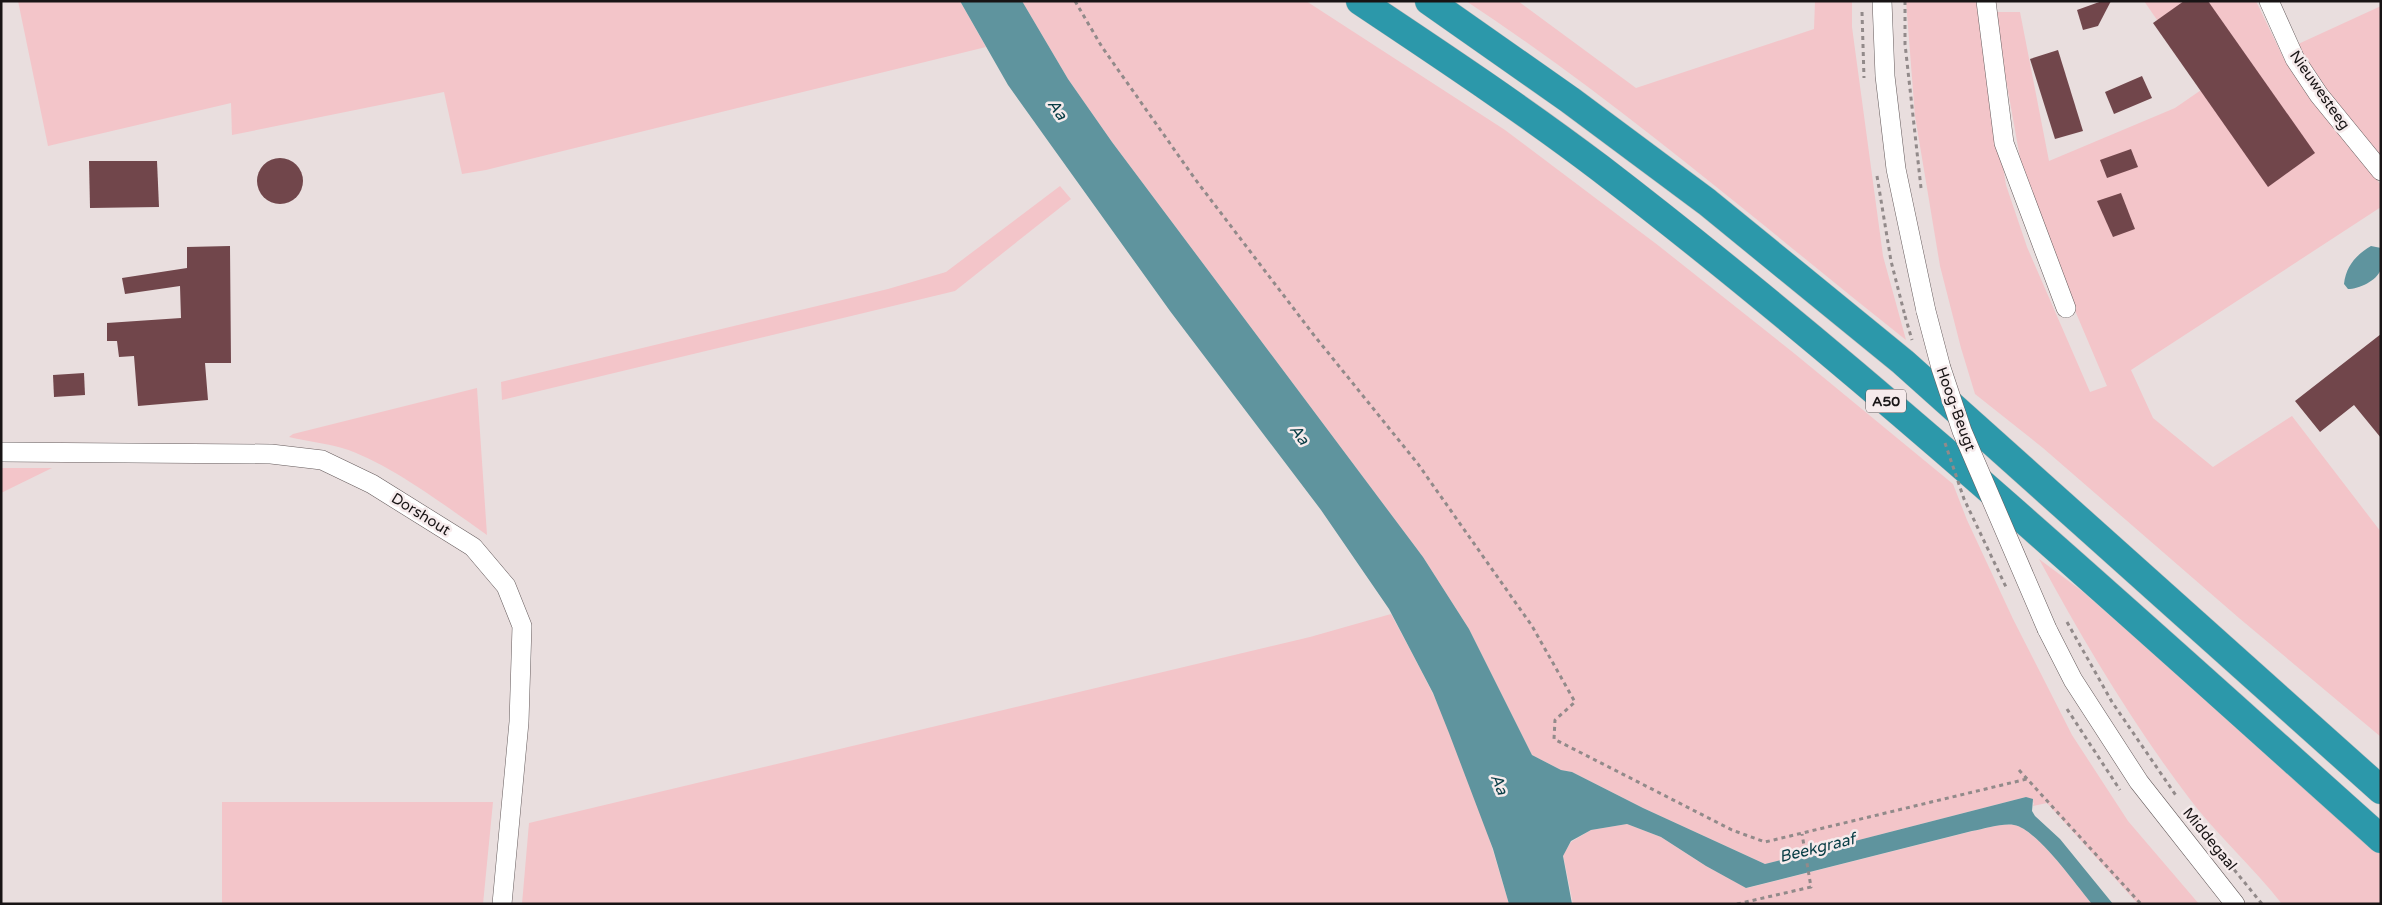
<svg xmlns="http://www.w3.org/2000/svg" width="2382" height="905" font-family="'Varela Round',sans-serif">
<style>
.green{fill:#f3c5c9}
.water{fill:#5f949e}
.building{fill:#71464b}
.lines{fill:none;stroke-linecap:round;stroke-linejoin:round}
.minor-casing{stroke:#655b5c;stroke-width:20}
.highway-casing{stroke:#bebdbd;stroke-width:29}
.path{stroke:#928a8a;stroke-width:3;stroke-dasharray:4 4;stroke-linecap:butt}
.minor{stroke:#fff;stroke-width:19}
.highway{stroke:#2c98aa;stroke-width:28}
.minor-bridge-casing{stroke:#655b5c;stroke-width:20;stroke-linecap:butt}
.path-bridge{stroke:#928a8a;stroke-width:3;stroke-dasharray:4 4;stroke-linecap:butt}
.minor-bridge{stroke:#fff;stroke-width:19}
.labels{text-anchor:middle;stroke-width:5;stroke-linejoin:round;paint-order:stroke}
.shield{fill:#f6ebec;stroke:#5b5456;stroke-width:1}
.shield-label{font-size:14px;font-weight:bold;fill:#181415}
.street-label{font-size:15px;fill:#181415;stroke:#f6ebec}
.water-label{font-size:16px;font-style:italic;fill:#083d45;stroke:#f6ebec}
</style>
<rect width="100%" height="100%" fill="#e9dede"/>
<!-- green -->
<g class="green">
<polygon points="18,1 960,1 986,47 486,170 462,174 444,92 232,135 231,103 48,146"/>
<polygon points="1022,1 1306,1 1505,130 1659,246 1795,354 1953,484 1967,520 2013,619 2072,735 2128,821 2199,904 2138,904 2047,803 2033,806 2034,803 2026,797 1765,864 1643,808 1572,772 1561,770 1532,755 1469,629 1423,557 1112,142 1068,79"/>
<path d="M1466,1H1518L1636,88L1814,29L1815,1H1852V27L1883,256L1906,340C1761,225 1621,103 1466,1Z"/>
<polygon points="1906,1 1976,1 2006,185 2027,247 2090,392 2107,386 2040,228 2023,175 1994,12 2020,12 2049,161 2175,108 2204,88 2144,1 2256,1 2283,57 2296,78 2381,185 2381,207 2131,370 2153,418 2213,467 2292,416 2381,532 2381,737 2239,618 2043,448 1975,394 1961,348 1940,266 1915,116"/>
<polygon points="2381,6 2381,157 2305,63 2296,45"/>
<polygon points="1060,186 1071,199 955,291 502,400 501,382 888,289 946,272"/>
<path d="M477,388L487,535C447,507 388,462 342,448C325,443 306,441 289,437L293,434Z"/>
<polygon points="1,468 52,468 1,493"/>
<path d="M2039,559L2082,591L2381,853V904H2282C2253,867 2217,835 2189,798C2132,723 2084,642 2039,559Z"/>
<path d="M1391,614C1405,640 1419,666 1432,692C1465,759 1488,832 1509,904H522L529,823L1310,637Z"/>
<polygon points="222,802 493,802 483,904 222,904"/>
<path d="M1627,824L1661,837L1706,866L1747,888L1973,831C1985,829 2002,823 2014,825C2037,829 2076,885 2092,904H1573L1563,855L1571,842L1591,830Z"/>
</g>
<!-- water -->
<g class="water">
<path d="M960,1H1022L1068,79L1112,142L1423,557L1469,629L1532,755L1561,770L1572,772L1643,808L1765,864L2026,797L2033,799L2032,811L2035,816L2060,839L2113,904H2092C2076,885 2037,829 2014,825C2002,823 1985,829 1972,831L1746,888L1706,866L1661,837L1627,824L1591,830L1571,841L1563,856L1572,904H1509L1493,849L1449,733L1433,693L1389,609L1321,510L1170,311L1048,141L1008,85Z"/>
<path d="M2371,246L2381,248C2381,254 2382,263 2381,269C2377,281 2359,289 2348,289L2344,284C2346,266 2356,255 2371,246Z"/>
</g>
<!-- building -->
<g class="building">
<polygon points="2102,1 2111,1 2098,26 2083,30 2077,10"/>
<polygon points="2184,1 2208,1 2315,153 2268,187 2153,23"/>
<polygon points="2058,50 2083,131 2055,139 2030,59"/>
<polygon points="2142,76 2152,98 2114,114 2105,92"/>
<polygon points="2131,149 2138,167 2107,178 2100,160"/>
<circle cx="280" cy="181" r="23"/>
<polygon points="89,161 157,161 159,207 90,208"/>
<polygon points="2121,193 2135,229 2113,237 2097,201"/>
<polygon points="230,246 231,363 205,363 208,400 138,406 134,356 119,357 117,341 107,341 107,323 181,318 180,286 125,294 122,278 187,268 187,247"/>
<polygon points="2381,334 2381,438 2354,405 2320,432 2295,401"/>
<polygon points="84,373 85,395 54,397 53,375"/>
</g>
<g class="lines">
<!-- minor casing -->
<g class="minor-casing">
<g id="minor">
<polyline points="1882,1 1885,76 1896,169 1926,311"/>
<polyline points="1986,1 2004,143 2066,308"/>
<polyline points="2269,1 2295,59 2319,95 2381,171"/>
<polyline points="1,452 271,454 322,460 372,484 473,547 506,586 522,626 519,722 502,904"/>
<polyline points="2047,629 2073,680 2139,782 2235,904"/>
</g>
</g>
<!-- highway casing -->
<g class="highway-casing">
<g id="highway">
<path d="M1360,1C1441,55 1522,109 1600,168C1872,377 2125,610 2381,839"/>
<polyline points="1429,1 1570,100 1707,202 1903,362 2381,790"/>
</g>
</g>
<!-- path -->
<g class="path">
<polyline points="1075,1 1102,47 1195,179 1313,334 1418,464 1532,626 1575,702 1555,720 1554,739 1732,830 1765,842 2027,779"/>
<polyline points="1905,1 1905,44 1921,188"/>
<polyline points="1862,12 1864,78"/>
<polyline points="1877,176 1891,261 1905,316"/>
<polyline points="2067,622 2112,702 2177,797"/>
<polyline points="2067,709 2120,790"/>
<polyline points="2019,770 2141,904"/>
<polyline points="2219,851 2262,904"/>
<polyline points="1737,904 1811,887 1802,834"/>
</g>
<!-- minor -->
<use href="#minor" class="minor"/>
<!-- highway -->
<use href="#highway" class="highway"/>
<!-- minor-bridge casing -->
<g class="minor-bridge-casing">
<polyline id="minor-bridge" points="1926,311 1941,368 1962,431 2047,629"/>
</g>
<!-- path-bridge -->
<g class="path-bridge">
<polyline points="1905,316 1912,340"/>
<polyline points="1945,443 1964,499 2006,587"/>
</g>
<!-- minor-bridge -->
<use href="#minor-bridge" class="minor-bridge"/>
</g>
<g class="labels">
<!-- shield labels -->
<rect class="shield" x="1866" y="389.5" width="40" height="23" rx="4"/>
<g class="shield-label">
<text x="1886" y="406">A50</text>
</g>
<!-- street labels -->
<g class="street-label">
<text transform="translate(2320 90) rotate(55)" y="5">Nieuwesteeg</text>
<text transform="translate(1956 409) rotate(70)" y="5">Hoog-Beugt</text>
<text transform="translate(421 514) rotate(32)" y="5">Dorshout</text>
<text transform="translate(2210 839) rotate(51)" y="5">Middegaal</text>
</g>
<!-- water labels -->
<g class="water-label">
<text transform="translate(1058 109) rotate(55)" y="6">Aa</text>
<text transform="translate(1300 434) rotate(53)" y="6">Aa</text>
<text transform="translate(1500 784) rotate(68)" y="6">Aa</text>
<text transform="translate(1817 847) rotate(-14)" y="6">Beekgraaf</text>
</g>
</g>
<!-- border -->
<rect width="2382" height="905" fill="none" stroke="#181415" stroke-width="5"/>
</svg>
